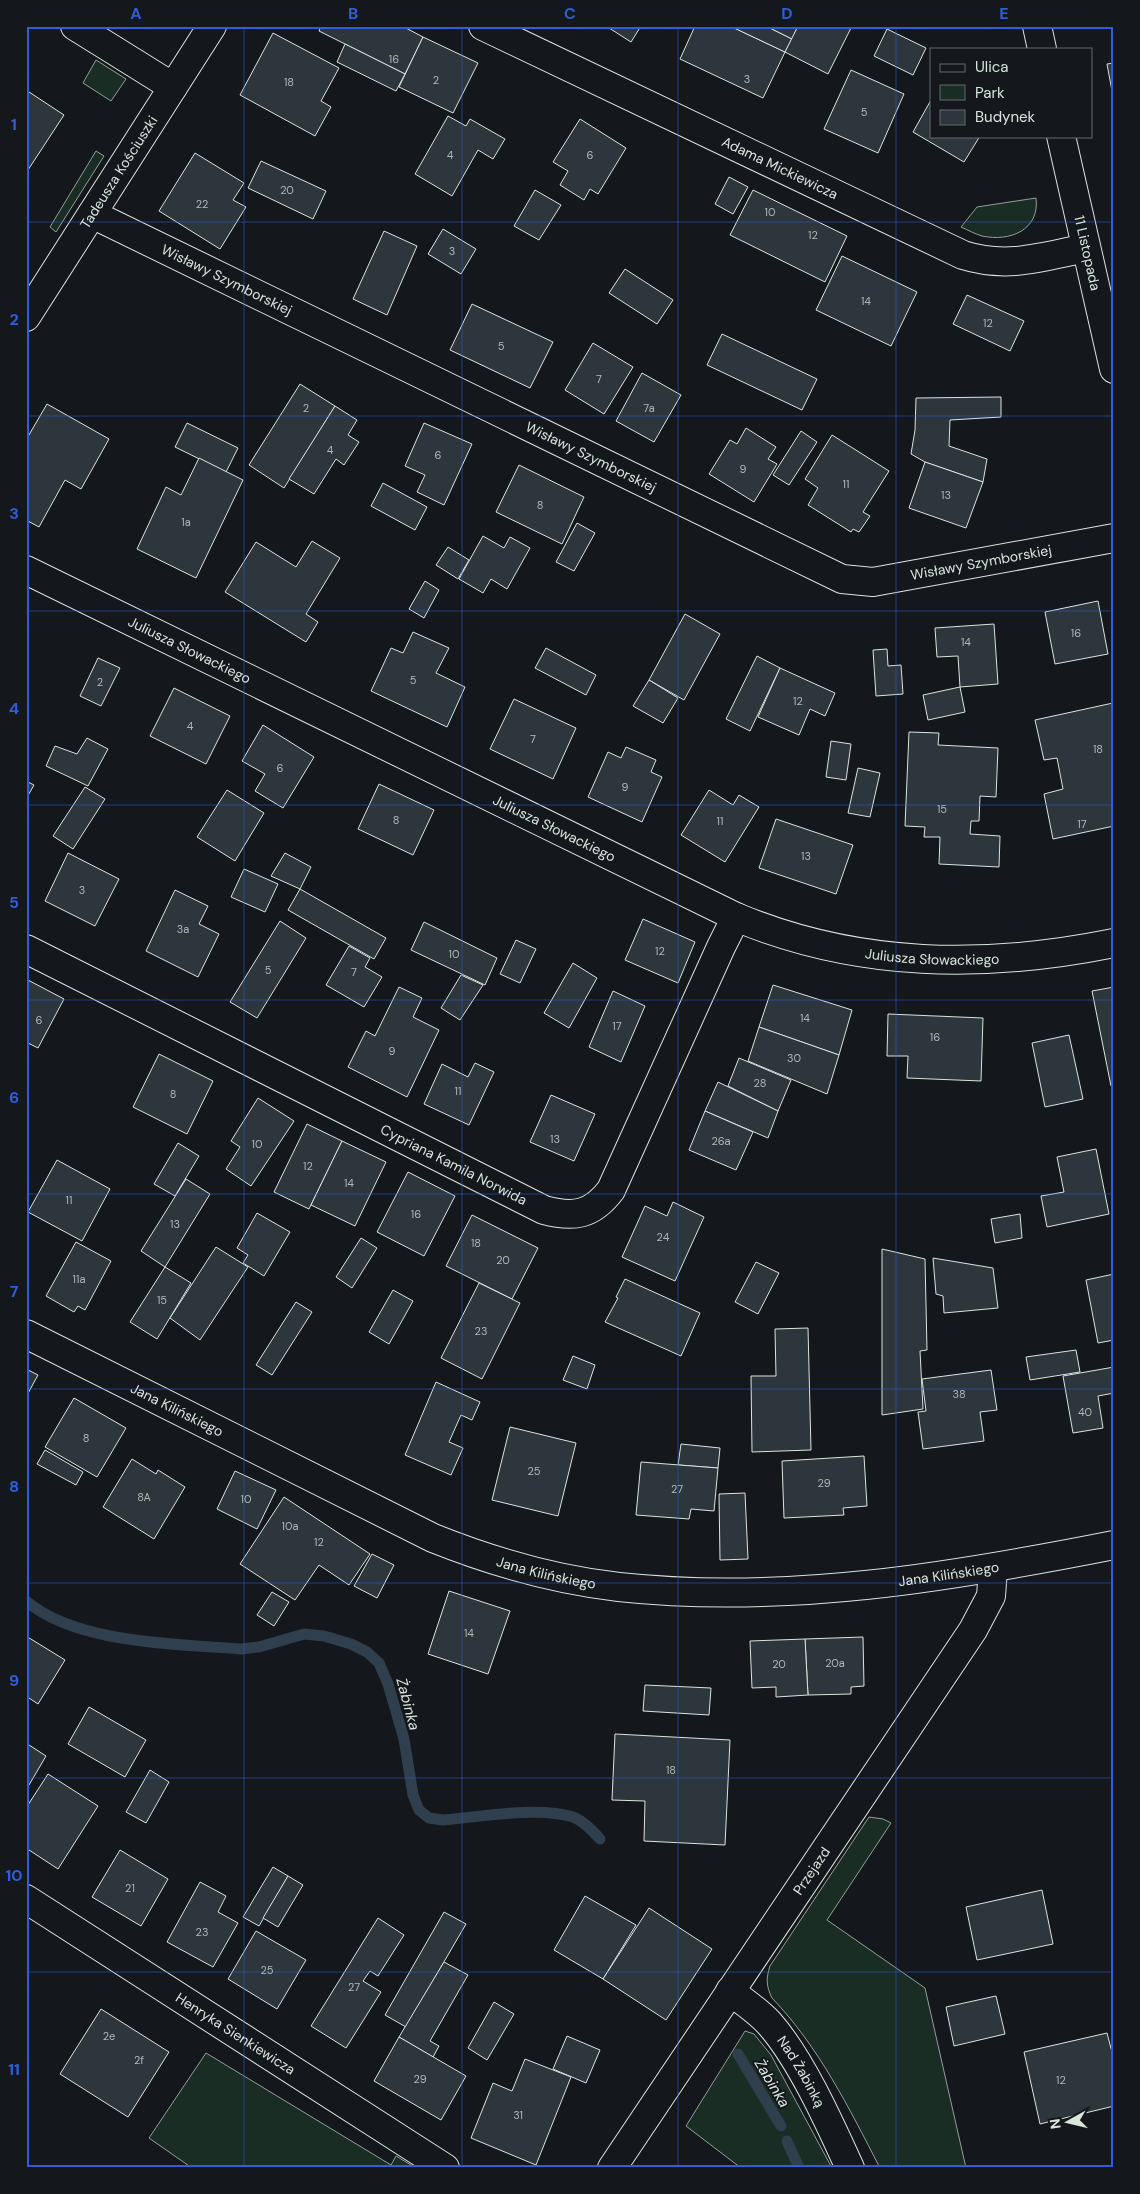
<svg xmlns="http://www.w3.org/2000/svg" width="1140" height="2194" font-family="'DM Sans',sans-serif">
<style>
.green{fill:#1a2d24;stroke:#939e99}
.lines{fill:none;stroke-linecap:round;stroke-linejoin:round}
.stream{stroke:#2f3f4d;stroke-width:11}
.building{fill:#2c363c;stroke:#d8e6dc}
.street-casing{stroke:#d8e6dc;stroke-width:30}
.secondary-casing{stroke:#d8e6dc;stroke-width:30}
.street{stroke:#14181c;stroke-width:28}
.secondary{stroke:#14181c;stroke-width:28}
.grid{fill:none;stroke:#305dd8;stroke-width:1;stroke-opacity:0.55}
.labels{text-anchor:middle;stroke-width:4;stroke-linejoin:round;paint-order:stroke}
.number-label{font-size:11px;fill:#adbab4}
.street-label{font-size:14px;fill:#d8e6dc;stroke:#14181c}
.water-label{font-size:15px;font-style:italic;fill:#d8e6dc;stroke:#14181c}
.neatline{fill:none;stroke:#305dd8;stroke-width:2}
.grid-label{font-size:16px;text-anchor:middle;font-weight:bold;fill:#305dd8}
</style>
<rect width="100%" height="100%" fill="#14181c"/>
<!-- green -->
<g class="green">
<polygon points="96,60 126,79 111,101 83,83"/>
<polygon points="96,151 104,156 56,232 50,227"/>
<path d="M1036,198C1040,230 1010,242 982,236C975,234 968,230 961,227L977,207Z"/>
<path d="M869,1817L883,1819L891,1823L827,1920L925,1988L966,2168H880C849,2108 819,2047 772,1998C766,1986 766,1978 770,1966Z"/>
<polygon points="745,2031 754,2034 771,2055 832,2168 741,2168 686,2126"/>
<polygon points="206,2053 391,2165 396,2156 416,2168 192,2168 149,2138"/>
</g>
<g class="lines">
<!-- stream -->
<g class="stream">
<path d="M26,1601C77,1644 177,1644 241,1649L259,1647L304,1634L324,1636L351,1644L367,1652L379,1663L388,1684L404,1739L413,1795L419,1810L429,1818L443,1820C480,1817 538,1806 573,1817C584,1821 593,1831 600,1839"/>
<polyline points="738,2054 781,2126"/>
<polyline points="787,2141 799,2168"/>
</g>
</g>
<!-- building -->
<g class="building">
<polygon points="321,26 402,26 423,37 405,74 319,31"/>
<polygon points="606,26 641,26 631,42"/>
<polygon points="695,26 730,26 785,52 763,98 680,59"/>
<polygon points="730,26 766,26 792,39 785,52"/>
<polygon points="766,26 798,26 792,39"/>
<polygon points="798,26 852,26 828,74 785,52"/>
<polygon points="887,29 926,48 913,75 874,56"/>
<polygon points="273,33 339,68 321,101 331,107 315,136 240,95"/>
<polygon points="423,37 478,63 453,113 399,87"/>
<polygon points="345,44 405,74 396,91 337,62"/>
<polygon points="1114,63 1114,102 1107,64"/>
<polygon points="851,70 904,94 878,153 824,129"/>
<polygon points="26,90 64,115 26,173"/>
<polygon points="931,100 931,136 980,136 964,162 913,132"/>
<polygon points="448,116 466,126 470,119 505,139 493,159 478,150 452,196 415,174"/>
<polygon points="580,119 626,148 598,194 590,189 584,200 560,185 568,171 553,162"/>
<polygon points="195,153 244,183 233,200 246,207 220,249 159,211"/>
<polygon points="261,161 326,191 313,219 248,188"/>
<polygon points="729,177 748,187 733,214 715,204"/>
<polygon points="535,190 561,205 539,240 514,226"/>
<polygon points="753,190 847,236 825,282 730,235"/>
<polygon points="443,229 476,249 461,274 428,254"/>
<polygon points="384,231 417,246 387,315 353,299"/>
<polygon points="842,256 917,292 891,346 816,310"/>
<polygon points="625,269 673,300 657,324 609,293"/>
<polygon points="967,295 1024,321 1010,351 953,324"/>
<polygon points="472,304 553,342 530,388 450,350"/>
<polygon points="722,334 817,379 802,410 707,365"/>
<polygon points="593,343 633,367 604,414 565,390"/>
<polygon points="642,373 681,395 654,442 616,421"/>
<polygon points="300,384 335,406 284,488 249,465"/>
<polygon points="1001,397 1001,417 950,420 949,446 987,459 983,482 925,462 911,454 915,430 916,398"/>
<polygon points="47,404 109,439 81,489 65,480 39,527 26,520 26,440"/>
<polygon points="335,406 357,420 348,435 359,442 344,465 336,459 314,494 289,479"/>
<polygon points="187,423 238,448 226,472 175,447"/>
<polygon points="424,423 472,444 444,505 417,492 425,475 405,466"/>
<polygon points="746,428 776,447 768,459 777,464 754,502 709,474 730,440 737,444"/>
<polygon points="801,431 817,442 789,485 773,475"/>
<polygon points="832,435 889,471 863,512 870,516 859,532 853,529 851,532 808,505 818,488 805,479"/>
<polygon points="199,458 243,480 196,578 137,549 166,487 181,495"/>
<polygon points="925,462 983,482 966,528 909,508"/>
<polygon points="519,465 584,497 562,544 496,512"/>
<polygon points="383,483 427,507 415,530 371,506"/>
<polygon points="577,523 595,533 574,571 556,562"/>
<polygon points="483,536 504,548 510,537 530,548 507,589 491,579 483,593 459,579"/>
<polygon points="312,541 340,558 306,614 318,622 306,642 225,592 256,542 296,567"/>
<polygon points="448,547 469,560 458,579 436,565"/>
<polygon points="425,581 439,590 424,618 409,609"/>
<polygon points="1098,601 1108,654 1055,664 1045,612"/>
<polygon points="685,614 720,634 684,700 649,680"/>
<polygon points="994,624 998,684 960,687 958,656 937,657 935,628"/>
<polygon points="413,632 449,648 436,673 465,687 447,727 371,691 391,648 403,653"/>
<polygon points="546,648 596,675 586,695 535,668"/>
<polygon points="887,649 888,666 901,665 903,694 876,696 873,650"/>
<polygon points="757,656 780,668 750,731 726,719"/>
<polygon points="98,658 120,668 101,706 80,696"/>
<polygon points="780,668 835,693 825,716 810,709 799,735 758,717"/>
<polygon points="649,680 678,698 663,723 633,706"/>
<polygon points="960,687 965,712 928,720 923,695"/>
<polygon points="174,688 230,716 206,764 150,736"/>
<polygon points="514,699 576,728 553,779 490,749"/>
<polygon points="1113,703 1114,826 1053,839 1044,794 1063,789 1057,758 1044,760 1035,720"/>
<polygon points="263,725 314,757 283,808 255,791 265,774 242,761"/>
<polygon points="909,732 939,733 938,745 998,748 996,797 980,796 979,821 971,821 970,834 1000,836 999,867 939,864 940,837 924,837 925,827 905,826"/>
<polygon points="87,738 108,749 88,786 46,766 55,746 77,754"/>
<polygon points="831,741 851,744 846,780 826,777"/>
<polygon points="626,747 656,760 651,772 662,777 642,822 588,797 608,752 621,758"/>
<polygon points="858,768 880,773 870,817 848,813"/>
<polygon points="26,781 34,785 26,799"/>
<polygon points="379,784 434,810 413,855 358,829"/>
<polygon points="85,787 105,799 73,849 53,836"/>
<polygon points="227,790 264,813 235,861 197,837"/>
<polygon points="709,790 733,805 739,795 759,807 725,862 681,835"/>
<polygon points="776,819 853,845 836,894 759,868"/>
<polygon points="68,853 119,879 95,926 45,901"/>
<polygon points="285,853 311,867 300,889 271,876"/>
<polygon points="244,869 278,884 265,912 231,897"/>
<polygon points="300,889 386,938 374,959 288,910"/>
<polygon points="175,890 208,906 199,924 219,934 198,977 146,951"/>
<polygon points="643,919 695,942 678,983 625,960"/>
<polygon points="280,921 306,938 257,1018 230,1002"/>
<polygon points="424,922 497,958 485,985 411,950"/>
<polygon points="516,940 536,949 520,983 500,974"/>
<polygon points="349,946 370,958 365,967 382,977 364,1007 326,985"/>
<polygon points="573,963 597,978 569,1028 544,1013"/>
<polygon points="461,975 483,985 460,1020 441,1008"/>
<polygon points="26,979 64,999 38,1048 26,1042"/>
<polygon points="773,985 852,1010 839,1055 759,1027"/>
<polygon points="399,987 422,998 413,1017 439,1030 407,1097 348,1067 366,1031 375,1036"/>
<polygon points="1114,987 1114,1085 1111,1086 1092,991"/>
<polygon points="613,991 645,1006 621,1062 589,1047"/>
<polygon points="888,1014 983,1018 981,1081 907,1078 908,1056 887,1056"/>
<polygon points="759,1027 839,1055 827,1094 748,1061"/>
<polygon points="1069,1035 1083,1099 1045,1107 1032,1043"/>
<polygon points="159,1054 213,1081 187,1134 133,1107"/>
<polygon points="739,1058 791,1080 778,1111 728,1086"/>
<polygon points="475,1063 494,1072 469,1125 424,1104 442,1064 468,1077"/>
<polygon points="718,1082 778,1111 768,1138 705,1111"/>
<polygon points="551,1095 595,1114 574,1161 530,1142"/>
<polygon points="258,1098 294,1121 251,1186 226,1169 240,1147 231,1141"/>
<polygon points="705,1111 753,1132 736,1170 689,1150"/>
<polygon points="307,1124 342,1141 309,1209 274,1192"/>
<polygon points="342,1141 386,1162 355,1226 311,1205"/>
<polygon points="178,1143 199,1156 175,1196 154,1184"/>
<polygon points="1096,1149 1109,1214 1047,1227 1041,1196 1064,1192 1057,1157"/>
<polygon points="57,1160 110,1189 82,1241 28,1212"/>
<polygon points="408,1172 455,1196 424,1256 377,1232"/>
<polygon points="186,1179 210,1194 165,1267 141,1251"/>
<polygon points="673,1202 704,1217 675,1281 622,1257 645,1206 667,1216"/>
<polygon points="257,1213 290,1232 264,1276 243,1263 248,1255 237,1248"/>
<polygon points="1020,1214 1022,1238 995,1243 991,1219"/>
<polygon points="472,1215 538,1248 512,1299 446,1266"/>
<polygon points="361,1238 377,1248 352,1288 336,1277"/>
<polygon points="76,1242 111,1261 85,1310 78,1306 74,1312 46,1296"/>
<polygon points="216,1247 248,1267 200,1340 170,1318"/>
<polygon points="882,1249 925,1259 927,1350 920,1351 923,1409 882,1415"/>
<polygon points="933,1258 993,1268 998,1308 944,1313 943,1296 936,1294"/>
<polygon points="756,1262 779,1273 758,1314 735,1302"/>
<polygon points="165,1267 191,1283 157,1339 130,1322"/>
<polygon points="1114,1274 1114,1340 1098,1343 1086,1280"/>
<polygon points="625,1279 700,1313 681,1356 605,1322 618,1298 616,1297"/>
<polygon points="479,1283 520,1303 482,1379 441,1358"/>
<polygon points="393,1290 413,1301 389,1344 369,1332"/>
<polygon points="296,1302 312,1312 272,1375 256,1365"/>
<polygon points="808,1328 811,1450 752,1452 751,1376 776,1376 775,1329"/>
<polygon points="1076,1350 1080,1372 1030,1380 1026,1357"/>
<polygon points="573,1356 595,1365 587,1389 563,1380"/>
<polygon points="1114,1367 1114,1393 1098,1396 1103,1428 1073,1433 1063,1376"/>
<polygon points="26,1369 38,1375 26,1397"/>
<polygon points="991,1370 997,1410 980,1412 984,1441 923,1449 918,1412 926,1411 922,1379"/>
<polygon points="436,1382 480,1402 472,1420 461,1415 449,1442 463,1448 451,1475 405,1455"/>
<polygon points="74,1398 126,1428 97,1477 45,1447"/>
<polygon points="510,1427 576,1443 558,1516 492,1500"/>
<polygon points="681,1444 720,1448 718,1468 678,1465"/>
<polygon points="45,1450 83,1472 76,1485 37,1464"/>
<polygon points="864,1456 867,1506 843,1508 844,1515 784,1518 782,1461"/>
<polygon points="132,1459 156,1474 158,1470 185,1487 154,1539 103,1507"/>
<polygon points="641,1462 718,1468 714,1511 691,1509 689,1519 636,1515"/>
<polygon points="235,1471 276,1490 257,1529 217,1509"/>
<polygon points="745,1493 748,1559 720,1560 719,1494"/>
<polygon points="284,1497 370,1554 349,1585 319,1565 295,1600 240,1564"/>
<polygon points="372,1554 394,1565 377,1598 354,1586"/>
<polygon points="449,1591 510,1611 488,1674 428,1654"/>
<polygon points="272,1592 289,1602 274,1626 257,1615"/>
<polygon points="26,1636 65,1660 38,1704 26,1696"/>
<polygon points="863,1637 864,1686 851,1687 851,1694 808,1695 805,1639"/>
<polygon points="805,1639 808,1695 776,1697 776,1687 752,1688 750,1641"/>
<polygon points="645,1685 711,1688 709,1715 643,1711"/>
<polygon points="89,1707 146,1740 125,1777 68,1744"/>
<polygon points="615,1734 730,1740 725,1845 644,1841 645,1801 612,1800"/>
<polygon points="26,1743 46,1756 29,1785 26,1784"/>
<polygon points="150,1770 169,1782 146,1823 126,1812"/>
<polygon points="48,1774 98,1806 58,1869 26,1848 26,1808"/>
<polygon points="120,1850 168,1879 141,1926 92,1897"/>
<polygon points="273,1867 288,1876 259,1926 243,1917"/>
<polygon points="288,1876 303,1885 278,1927 263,1918"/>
<polygon points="200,1882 226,1896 218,1912 238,1923 213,1967 167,1942"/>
<polygon points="1042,1890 1053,1944 977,1960 966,1907"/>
<polygon points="585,1896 636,1925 603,1979 554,1950"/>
<polygon points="649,1908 712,1949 666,2020 603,1979"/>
<polygon points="444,1912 466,1924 406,2027 385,2015"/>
<polygon points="378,1918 404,1935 378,1976 370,1971 363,1981 381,1992 346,2048 311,2026"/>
<polygon points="256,1931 306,1960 277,2009 228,1979"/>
<polygon points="444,1962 468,1975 430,2041 439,2046 433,2057 399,2037"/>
<polygon points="996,1996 1005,2034 954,2046 946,2007"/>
<polygon points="494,2002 514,2014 487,2060 468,2048"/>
<polygon points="101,2009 169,2052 128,2117 60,2074"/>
<polygon points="1107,2033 1114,2060 1114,2106 1040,2124 1024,2052"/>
<polygon points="567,2036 600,2050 586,2083 553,2069"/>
<polygon points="399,2037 466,2076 441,2120 374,2081"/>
<polygon points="525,2059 571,2077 536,2165 471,2138 493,2083 512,2091"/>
</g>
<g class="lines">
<!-- street casing -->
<g class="street-casing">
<g id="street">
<polyline points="75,26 173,87"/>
<path id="s1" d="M483,26L963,255C1007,269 1042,257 1086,248"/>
<path id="s2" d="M92,214L842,579L873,582L1114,538"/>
<path id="s3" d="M26,570L736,917C858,968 985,969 1114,943"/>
<path id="s4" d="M26,949L544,1210C574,1218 592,1215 611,1190L721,947L736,917"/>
<path id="s5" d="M26,1334L433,1538C493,1562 556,1580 619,1587C785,1605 952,1577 1114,1545"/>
<path id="s6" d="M26,1899L445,2168"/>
<path id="s7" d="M730,1991C743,2001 758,2011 769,2023C801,2059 830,2124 850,2168"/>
<path id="s8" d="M612,2168L973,1630L991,1596L993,1569"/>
</g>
</g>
<!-- secondary casing -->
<g class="secondary-casing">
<g id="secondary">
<polyline points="1037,26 1042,49"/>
<path id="s9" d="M1061,136L1114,369"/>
<path id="s10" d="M26,317L212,26"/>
</g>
</g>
<!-- street -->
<use href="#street" class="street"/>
<!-- secondary -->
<use href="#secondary" class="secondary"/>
</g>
<!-- grid -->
<path class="grid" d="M244,26V2168M462,26V2168M678,26V2168M896,26V2168M26,222H1114M26,416H1114M26,611H1114M26,805H1114M26,1000H1114M26,1194H1114M26,1389H1114M26,1583H1114M26,1778H1114M26,1972H1114"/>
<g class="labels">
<!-- number labels -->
<g class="number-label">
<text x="394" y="63">16</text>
<text x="747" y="83">3</text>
<text x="436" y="84">2</text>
<text x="289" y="86">18</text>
<text x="864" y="116">5</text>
<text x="450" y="159">4</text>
<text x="590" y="159">6</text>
<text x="287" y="194">20</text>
<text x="202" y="208">22</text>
<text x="770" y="216">10</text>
<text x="813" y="239">12</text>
<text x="452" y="255">3</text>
<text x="866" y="305">14</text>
<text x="988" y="327">12</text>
<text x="501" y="350">5</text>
<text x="599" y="383">7</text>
<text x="306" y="412">2</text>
<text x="649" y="412">7a</text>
<text x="330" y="454">4</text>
<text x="438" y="459">6</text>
<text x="743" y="473">9</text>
<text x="846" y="488">11</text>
<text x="946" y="499">13</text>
<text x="540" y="509">8</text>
<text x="186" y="526">1a</text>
<text x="1076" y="637">16</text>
<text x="966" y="646">14</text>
<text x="413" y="684">5</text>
<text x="100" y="686">2</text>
<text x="798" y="705">12</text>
<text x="190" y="730">4</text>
<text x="533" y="743">7</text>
<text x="1098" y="753">18</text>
<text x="280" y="772">6</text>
<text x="625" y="791">9</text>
<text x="942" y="813">15</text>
<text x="396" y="824">8</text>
<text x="720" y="825">11</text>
<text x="1082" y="828">17</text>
<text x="806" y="860">13</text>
<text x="82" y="894">3</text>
<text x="183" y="933">3a</text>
<text x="660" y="955">12</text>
<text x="454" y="958">10</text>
<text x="268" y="974">5</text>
<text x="354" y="976">7</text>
<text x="805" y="1022">14</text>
<text x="39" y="1024">6</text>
<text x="617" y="1030">17</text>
<text x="935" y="1041">16</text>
<text x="392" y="1055">9</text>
<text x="794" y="1062">30</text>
<text x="760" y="1087">28</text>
<text x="458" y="1095">11</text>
<text x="173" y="1098">8</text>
<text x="555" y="1143">13</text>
<text x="721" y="1145">26a</text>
<text x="257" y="1148">10</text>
<text x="308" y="1170">12</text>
<text x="349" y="1187">14</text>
<text x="69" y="1204">11</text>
<text x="416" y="1218">16</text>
<text x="175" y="1228">13</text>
<text x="663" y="1241">24</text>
<text x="476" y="1247">18</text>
<text x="503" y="1264">20</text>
<text x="79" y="1283">11a</text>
<text x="162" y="1304">15</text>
<text x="481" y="1335">23</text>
<text x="959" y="1398">38</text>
<text x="1085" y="1416">40</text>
<text x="86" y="1442">8</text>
<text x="534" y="1475">25</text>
<text x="824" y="1487">29</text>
<text x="677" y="1493">27</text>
<text x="144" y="1501">8A</text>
<text x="246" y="1503">10</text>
<text x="290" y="1530">10a</text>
<text x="319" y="1546">12</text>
<text x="469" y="1637">14</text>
<text x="835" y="1667">20a</text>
<text x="779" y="1668">20</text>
<text x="671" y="1774">18</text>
<text x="130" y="1892">21</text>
<text x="202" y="1936">23</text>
<text x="267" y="1974">25</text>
<text x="354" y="1991">27</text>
<text x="109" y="2040">2e</text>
<text x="139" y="2064">2f</text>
<text x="420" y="2083">29</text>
<text x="1061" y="2084">12</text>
<text x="518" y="2119">31</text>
</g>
<!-- street labels -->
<g class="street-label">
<text dy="5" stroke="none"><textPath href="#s1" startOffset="329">Adama Mickiewicza</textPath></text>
<text dy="5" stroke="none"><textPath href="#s10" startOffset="172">Tadeusza Kościuszki</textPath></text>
<text dy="5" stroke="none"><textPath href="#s9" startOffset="120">11 Listopada</textPath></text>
<text dy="5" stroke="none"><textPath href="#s2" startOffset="150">Wisławy Szymborskiej</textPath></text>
<text dy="5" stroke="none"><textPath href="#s2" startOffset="555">Wisławy Szymborskiej</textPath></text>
<text dy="5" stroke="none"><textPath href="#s2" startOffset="975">Wisławy Szymborskiej</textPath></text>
<text dy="5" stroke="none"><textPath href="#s3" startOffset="182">Juliusza Słowackiego</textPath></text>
<text dy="5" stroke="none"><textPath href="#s3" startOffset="588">Juliusza Słowackiego</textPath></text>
<text dy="5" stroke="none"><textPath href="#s3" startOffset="992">Juliusza Słowackiego</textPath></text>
<text dy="5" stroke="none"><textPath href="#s4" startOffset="479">Cypriana Kamila Norwida</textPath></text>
<text dy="5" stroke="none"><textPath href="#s5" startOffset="169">Jana Kilińskiego</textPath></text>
<text dy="5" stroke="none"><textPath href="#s5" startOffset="574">Jana Kilińskiego</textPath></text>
<text dy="5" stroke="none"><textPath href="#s5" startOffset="979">Jana Kilińskiego</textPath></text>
<text dy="5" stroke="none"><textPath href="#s8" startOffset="358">Przejazd</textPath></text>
<text dy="5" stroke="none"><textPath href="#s6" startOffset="249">Henryka Sienkiewicza</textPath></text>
<text dy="5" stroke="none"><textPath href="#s7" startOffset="109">Nad Żabinką</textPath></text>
</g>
<!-- water labels -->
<g class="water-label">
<text transform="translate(408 1704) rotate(75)" y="5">Żabinka</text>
<text transform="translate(772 2083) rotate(59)" y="5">Żabinka</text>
</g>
</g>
<!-- border -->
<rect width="1140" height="2194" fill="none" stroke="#14181c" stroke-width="55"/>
<!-- legend -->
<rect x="930" y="48" width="162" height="90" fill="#14181c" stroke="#626a69"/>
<rect x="940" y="64" width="25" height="8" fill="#14181c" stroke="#626a69"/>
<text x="975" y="72" font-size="15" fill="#d8e6dc">Ulica</text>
<rect x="940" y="85" width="25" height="15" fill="#1a2d24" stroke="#626a69"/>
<text x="975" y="98" font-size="15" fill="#d8e6dc">Park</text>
<rect x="940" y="110" width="25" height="15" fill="#2c363c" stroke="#626a69"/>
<text x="975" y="122" font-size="15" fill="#d8e6dc">Budynek</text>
<!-- north arrow -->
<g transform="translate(1068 2122) rotate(262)" stroke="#14181c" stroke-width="4" paint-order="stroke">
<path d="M0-4L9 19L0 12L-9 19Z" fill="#d8e6dc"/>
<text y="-8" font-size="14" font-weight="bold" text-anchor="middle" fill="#d8e6dc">N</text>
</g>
<rect x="28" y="28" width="1084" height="2138" class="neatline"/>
<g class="grid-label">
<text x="136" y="19">A</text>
<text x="353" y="19">B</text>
<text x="570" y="19">C</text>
<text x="787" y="19">D</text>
<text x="1004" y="19">E</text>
<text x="14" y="130">1</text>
<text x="14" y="325">2</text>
<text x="14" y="519">3</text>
<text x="14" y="714">4</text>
<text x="14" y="908">5</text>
<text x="14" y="1103">6</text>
<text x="14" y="1297">7</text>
<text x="14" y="1492">8</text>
<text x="14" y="1686">9</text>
<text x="14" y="1881">10</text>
<text x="14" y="2075">11</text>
</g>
</svg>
